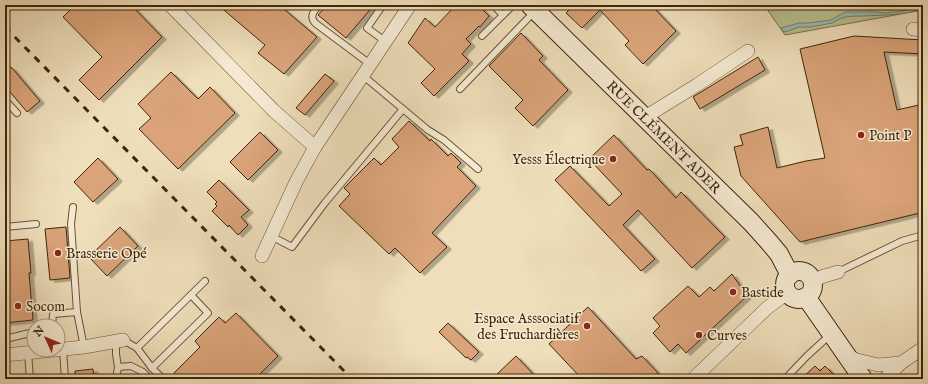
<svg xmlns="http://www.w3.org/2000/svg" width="928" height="384" font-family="'IM FELL English',serif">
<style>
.green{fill:#b9c18f;stroke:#7d734c}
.water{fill:#99bcb2;stroke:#76806e}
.building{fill:#daa379;stroke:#412508;filter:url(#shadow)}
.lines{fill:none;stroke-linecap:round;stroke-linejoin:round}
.lane-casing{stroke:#6c5334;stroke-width:8}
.street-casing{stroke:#6c5334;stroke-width:14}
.secondary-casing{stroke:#412508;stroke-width:20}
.lane{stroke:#f4ead2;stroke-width:6}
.street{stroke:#f4ead2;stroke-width:13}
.secondary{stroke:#f4ead2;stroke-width:18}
.rail{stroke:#412508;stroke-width:3;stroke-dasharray:7 7;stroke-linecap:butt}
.poi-dot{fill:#8f2418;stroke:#f4ead2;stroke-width:1.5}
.labels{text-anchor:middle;stroke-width:3;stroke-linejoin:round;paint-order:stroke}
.poi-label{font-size:14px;fill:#412508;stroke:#f4ead2;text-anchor:start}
.street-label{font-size:14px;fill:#412508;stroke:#f4ead2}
</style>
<defs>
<filter id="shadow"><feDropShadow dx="4.5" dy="2.5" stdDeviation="0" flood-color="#0004"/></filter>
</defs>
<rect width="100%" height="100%" fill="#eedeba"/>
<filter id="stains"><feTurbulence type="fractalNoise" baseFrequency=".005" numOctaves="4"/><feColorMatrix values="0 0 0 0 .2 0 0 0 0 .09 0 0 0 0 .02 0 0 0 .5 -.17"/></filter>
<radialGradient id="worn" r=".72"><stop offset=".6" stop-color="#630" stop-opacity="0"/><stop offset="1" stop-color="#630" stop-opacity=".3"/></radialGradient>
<!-- green -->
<polygon class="green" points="764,5 923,5 923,10 785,35"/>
<!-- water -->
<path class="water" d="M919,5H923V9C904,15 884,15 864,16C858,16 852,16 846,17L842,18L832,23L811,27H799L788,31L784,32L781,28L799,23H808L831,20L845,12H876L884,13L904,11Z"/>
<!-- building -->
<g class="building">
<polygon points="75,5 131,5 162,37 99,100 79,80 102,57 63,17"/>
<polygon points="218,5 279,5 317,37 284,74 258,53 265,45"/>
<polygon points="327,5 374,5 346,38 318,15"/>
<polygon points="456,5 478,5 489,16 480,27 479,26 466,39 471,44 462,54 469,61 434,96 421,83 435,69 408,43 425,18 435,27"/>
<polygon points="574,5 651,5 676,31 643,64 625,45 629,41 600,10 582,28 566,13"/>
<polygon points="521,33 543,56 539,60 568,90 533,126 515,108 523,100 489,66"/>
<polygon points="854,36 923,40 923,54 884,52 897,110 923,104 923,206 919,206 920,213 800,242 741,176 734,147 743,145 740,135 768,127 777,168 806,161 825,158 800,49"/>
<polygon points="758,57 765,70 700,109 693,97"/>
<polygon points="5,65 12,68 40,101 27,112 5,86"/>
<polygon points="171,72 198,99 210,87 235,113 178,169 139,129 151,118 138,104"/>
<polygon points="325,74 334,81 305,115 296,108"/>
<polygon points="409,121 430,141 431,139 448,156 451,153 461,163 457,167 476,186 432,233 447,247 420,273 395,248 389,254 339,206 350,194 344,188 374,158 381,165 399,147 392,139"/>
<polygon points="260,132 278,150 248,180 230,162"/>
<polygon points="614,135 647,170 649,169 676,198 681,192 725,237 692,268 638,210 623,225 655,259 641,271 555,180 570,166 609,206 622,194 589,159"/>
<polygon points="98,158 118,179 93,202 74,182"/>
<polygon points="219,180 249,210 241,217 248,225 238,235 229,225 228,227 212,211 217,206 215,204 217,202 207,192"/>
<polygon points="66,227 70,278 50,280 45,229"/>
<polygon points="120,227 138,246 107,276 89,257"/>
<polygon points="28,239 31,273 29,273 33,320 5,323 5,241"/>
<polygon points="732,274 747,296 686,353 678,344 670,352 653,333 660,326 653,318 688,286 699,297 710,287 714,291"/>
<polygon points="588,307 636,359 642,356 658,373 657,379 582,379 549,344"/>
<polygon points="236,313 278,356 255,379 179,379 174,373 200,347 195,341 219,317 225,323"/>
<polygon points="448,323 479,352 471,360 467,357 466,358 439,332"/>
<polygon points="516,356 538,379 492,379"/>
<polygon points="815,366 820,371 825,366 838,379 801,379"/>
<polygon points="93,369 94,379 75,379 75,371"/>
</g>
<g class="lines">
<!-- lane casing -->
<g class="lane-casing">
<g id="lane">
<path d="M319,5C314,11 309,16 315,23L370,64"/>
<polyline points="383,5 367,28 385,41"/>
<polyline points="493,5 503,15 513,5"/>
<polyline points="482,36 503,15"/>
<polyline points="362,75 373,84 428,130 444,140 478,169"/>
<polyline points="460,89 535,11"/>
<polyline points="5,100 17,113"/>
<polyline points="73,207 71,224 77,312 84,347"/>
<polyline points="5,227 36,224"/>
<polyline points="271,236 292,247 324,204 403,109"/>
<polyline points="838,272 902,241 923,235"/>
<polyline points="52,326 53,314 77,312"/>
<polyline points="5,339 34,332"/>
<polyline points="123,340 137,348 152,368 163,379"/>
<polyline points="137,348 205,281"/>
<polyline points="63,350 65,379"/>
<polyline points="28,353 30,379"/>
<polyline points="118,367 131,366 143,372 150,379"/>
<polyline points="152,368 208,313 191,295"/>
<polyline points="116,379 118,367 116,354 116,342"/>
<polyline points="785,379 807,356 831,334"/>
</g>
</g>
<!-- street casing -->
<g class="street-casing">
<g id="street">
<polyline points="170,5 274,111 315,147"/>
<polyline points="913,29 923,30"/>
<polyline points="645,119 650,114 697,85 748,51"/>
<polyline points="262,256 296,182 315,147 410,5"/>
<polyline points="812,281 824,276 838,272"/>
<polyline points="5,355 84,347 123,340"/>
<polyline points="847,356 857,360 878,365 901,363"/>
<polyline points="693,379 767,308 787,293"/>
<polyline points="885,379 901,363 923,348"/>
</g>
</g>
<!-- secondary casing -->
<g class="secondary-casing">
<g id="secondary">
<path id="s1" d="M530,5L751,222L769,242L779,254L790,275"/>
<circle cx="799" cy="285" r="14"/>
<polyline points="806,297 847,356 863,379"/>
</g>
</g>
<!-- lane -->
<use href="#lane" class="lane"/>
<!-- street -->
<use href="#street" class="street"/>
<!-- secondary -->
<use href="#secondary" class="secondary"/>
<!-- rail -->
<polyline class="rail" points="5,27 352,379"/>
</g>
<!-- markers -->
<g class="poi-dot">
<circle cx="861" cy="135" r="4"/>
<circle cx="613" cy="159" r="4"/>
<circle cx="58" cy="253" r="4"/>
<circle cx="733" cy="292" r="4"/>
<circle cx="18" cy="306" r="4"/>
<circle cx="587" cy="326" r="4"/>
<circle cx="699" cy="335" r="4"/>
</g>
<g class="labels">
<!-- poi labels -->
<g class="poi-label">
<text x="869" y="140">Point P</text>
<text x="605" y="164" text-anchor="end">Yesss Électrique</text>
<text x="66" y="258">Brasserie Opé</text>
<text x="741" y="297">Bastide</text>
<text x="26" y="311">Socom</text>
<text x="579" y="323" text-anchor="end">Espace Asssociatif<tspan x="579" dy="16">des Fruchardières</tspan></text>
<text x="707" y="340">Curves</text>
</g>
<!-- street labels -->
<g class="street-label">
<text dy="5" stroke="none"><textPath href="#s1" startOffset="188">RUE CLÉMENT ADER</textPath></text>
</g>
</g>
<!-- margin -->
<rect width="928" height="384" fill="none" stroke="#eedeba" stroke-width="20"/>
<rect x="6" y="6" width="916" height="372" fill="none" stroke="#412508" stroke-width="2"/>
<rect x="10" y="10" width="908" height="364" fill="none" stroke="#412508"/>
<!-- north arrow -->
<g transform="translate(46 338) rotate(314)"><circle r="19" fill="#f4ead2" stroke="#ac9b81"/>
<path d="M0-3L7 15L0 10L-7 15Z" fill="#8f2418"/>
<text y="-6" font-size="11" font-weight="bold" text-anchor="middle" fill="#412508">N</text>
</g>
<rect width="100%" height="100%" filter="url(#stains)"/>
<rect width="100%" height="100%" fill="url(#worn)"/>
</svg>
